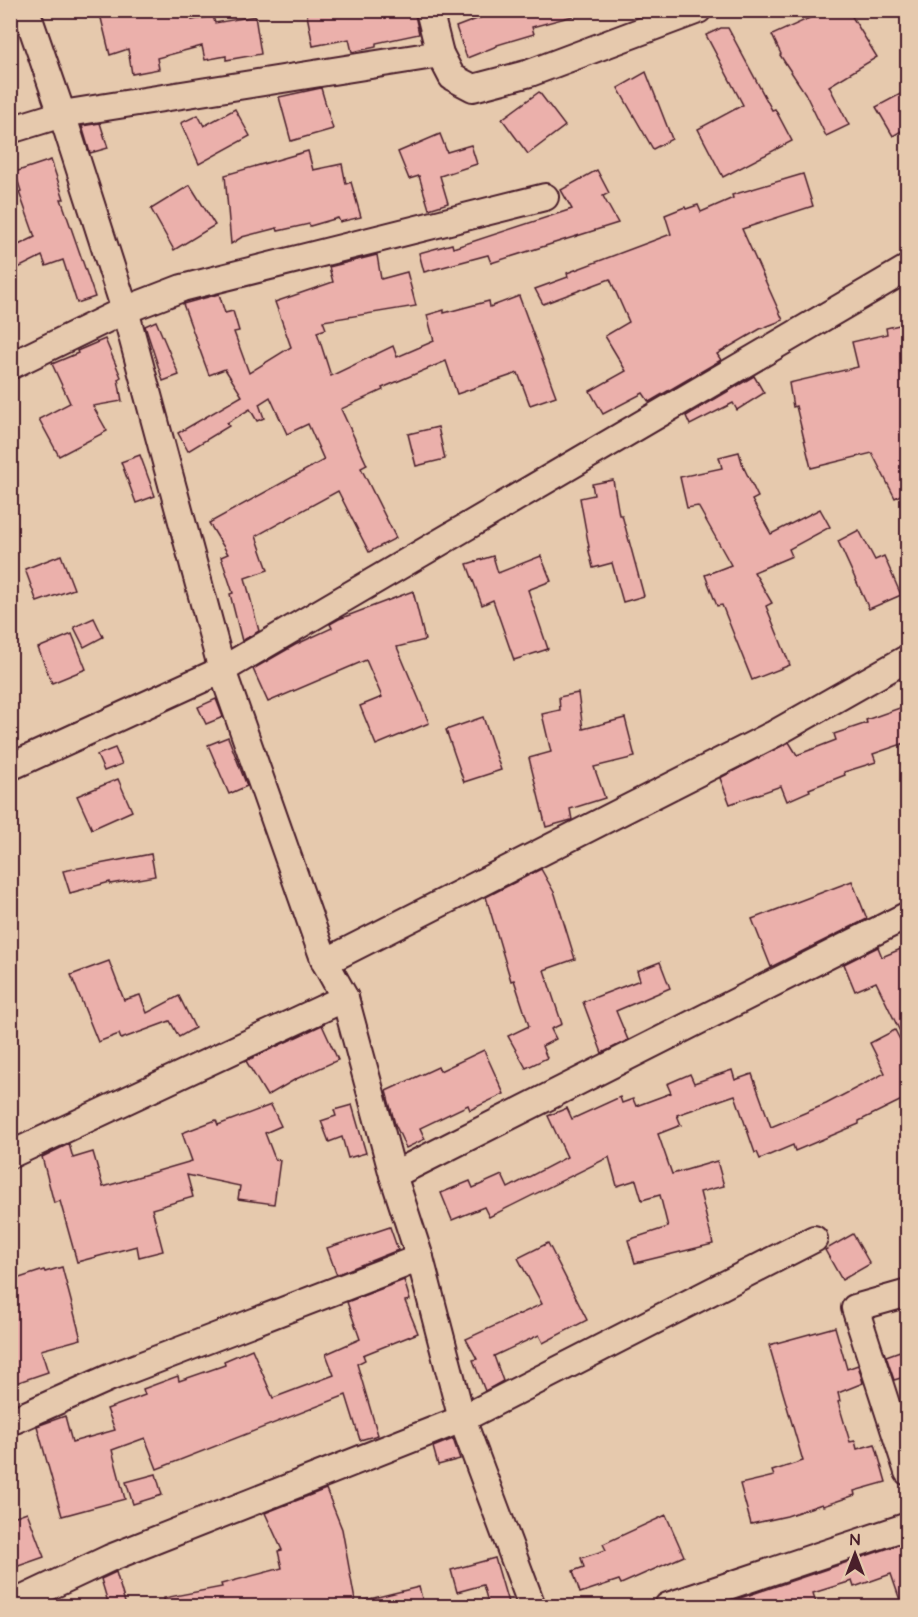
<svg xmlns="http://www.w3.org/2000/svg" width="918" height="1617" font-family="'Architects Daughter',sans-serif">
<style>
.building{fill:#ebb0ab;stroke:#4a1f2b;stroke-width:1.5}
.lines{fill:none;stroke-linecap:round;stroke-linejoin:round}
.minor-casing{stroke:#4a1f2b;stroke-width:30}
.minor{stroke:#e6c9ad;stroke-width:26}
</style>
<rect width="100%" height="100%" fill="#e6c9ad"/>
<filter id="ink" filterUnits="userSpaceOnUse"><feTurbulence type="fractalNoise" baseFrequency=".0167" numOctaves="2"/><feDisplacementMap in="SourceGraphic" scale="12" xChannelSelector="R" yChannelSelector="G"/><feConvolveMatrix kernelMatrix="1 2 1 2 8 2 1 2 1" color-interpolation-filters="sRGB"/></filter>
<g filter="url(#ink)">
<!-- building -->
<g class="building">
<polygon points="99,10 190,10 192,20 213,16 215,23 255,16 261,54 226,60 226,56 205,60 202,46 157,58 159,69 132,74 128,49 110,55"/>
<polygon points="306,10 414,10 419,34 376,43 376,47 352,52 349,39 313,46"/>
<polygon points="488,10 572,10 573,16 532,27 534,34 497,45 497,46 467,58 456,27 490,14"/>
<polygon points="807,10 848,10 877,57 829,86 849,125 826,136 805,93 780,55 781,54 772,35 812,17"/>
<polygon points="721,28 728,28 772,110 775,109 792,141 723,177 698,129 743,105 706,35"/>
<polygon points="646,72 672,139 653,149 618,88"/>
<polygon points="321,88 333,129 291,141 279,97"/>
<polygon points="908,90 908,127 893,136 876,107"/>
<polygon points="539,92 565,126 528,154 502,119"/>
<polygon points="235,109 250,136 199,164 181,123 198,115 204,126"/>
<polygon points="100,123 108,148 90,153 82,126"/>
<polygon points="440,134 447,152 471,145 477,164 440,176 448,203 429,209 419,176 409,179 398,152"/>
<polygon points="308,151 313,170 342,164 346,184 351,182 361,217 340,222 338,218 310,226 309,224 278,231 277,228 242,237 231,244 225,175"/>
<polygon points="51,160 64,199 61,199 95,297 77,303 63,260 46,266 42,256 10,272 10,249 35,237 19,192 21,191 15,172"/>
<polygon points="597,170 609,193 603,196 618,223 491,263 488,255 424,272 419,253 452,244 453,248 572,209 561,190"/>
<polygon points="803,174 813,206 742,229 783,320 760,329 717,354 721,360 649,402 643,393 603,414 590,391 626,371 605,336 629,322 610,279 543,304 535,289 568,277 567,273 671,234 665,215 685,207 686,209 698,205 701,212 733,198 732,195"/>
<polygon points="190,185 215,225 174,250 151,209"/>
<polygon points="377,255 381,279 407,272 416,306 323,321 326,329 317,332 331,376 393,346 397,357 434,341 427,315 444,310 444,313 489,301 490,307 519,296 556,396 530,405 518,373 457,394 446,361 382,388 383,390 341,409 367,465 361,468 396,538 369,552 338,491 256,536 268,570 245,578 259,631 242,641 230,594 233,593 221,557 228,554 209,523 324,460 308,424 287,434 270,397 259,404 264,418 257,421 250,409 227,423 229,426 188,451 178,433 242,396 225,369 209,375 183,304 219,294 225,313 233,311 239,331 234,332 249,373 291,347 275,302 333,282 329,267"/>
<polygon points="156,321 179,375 163,381 145,326"/>
<polygon points="908,323 908,491 895,498 872,453 811,468 796,406 793,407 789,383 858,367 852,342 887,334 886,328"/>
<polygon points="105,339 121,377 118,379 122,401 93,406 107,431 59,456 39,419 70,403 52,364 78,353 77,351"/>
<polygon points="754,376 764,393 737,410 733,403 690,425 686,416"/>
<polygon points="438,427 445,459 416,466 408,434"/>
<polygon points="739,452 743,466 758,497 752,500 771,534 820,509 830,527 789,549 792,556 754,572 772,603 766,606 790,665 752,680 722,605 717,606 705,575 731,565 698,506 687,508 680,477 722,468 719,457"/>
<polygon points="140,455 155,496 136,503 121,462"/>
<polygon points="613,480 619,515 622,515 644,596 623,602 612,563 593,568 588,547 589,547 580,498 594,495 592,484"/>
<polygon points="859,530 875,560 884,556 901,595 869,609 838,541"/>
<polygon points="61,555 74,589 37,602 25,569"/>
<polygon points="493,556 498,573 541,556 551,581 528,590 548,649 514,660 493,600 482,605 467,564"/>
<polygon points="413,591 425,640 397,647 429,723 376,745 360,706 382,697 366,660 268,702 253,669 295,645 332,628 330,624 339,619"/>
<polygon points="94,618 103,637 84,647 74,627"/>
<polygon points="72,634 86,669 52,683 38,648"/>
<polygon points="578,693 583,729 625,718 635,757 594,767 605,798 570,809 572,820 571,820 546,827 529,758 551,752 542,714 560,710 559,697"/>
<polygon points="216,699 223,717 206,724 198,707"/>
<polygon points="908,705 908,742 873,754 876,762 844,772 845,775 809,789 810,791 787,801 781,786 730,804 720,778 789,742 797,755 836,740 834,734 867,723 866,720"/>
<polygon points="483,717 501,770 464,782 446,730"/>
<polygon points="228,737 247,786 229,794 208,745"/>
<polygon points="115,748 122,764 104,771 97,755"/>
<polygon points="118,779 132,811 92,829 77,796"/>
<polygon points="151,854 155,876 110,884 110,882 70,893 63,871"/>
<polygon points="541,869 555,894 575,959 544,970 562,1024 551,1029 556,1039 542,1046 547,1058 526,1068 508,1036 529,1026 514,980 511,981 486,897"/>
<polygon points="852,881 867,919 771,967 752,919"/>
<polygon points="908,946 908,1048 876,982 855,991 844,964 878,947 882,957"/>
<polygon points="109,961 124,1000 140,995 147,1013 179,996 195,1028 179,1037 170,1021 121,1039 119,1034 98,1042 71,975"/>
<polygon points="660,962 670,988 616,1011 628,1040 602,1053 583,1002 640,980 637,971"/>
<polygon points="322,1025 338,1060 296,1079 267,1096 246,1061"/>
<polygon points="895,1030 908,1055 908,1097 859,1121 859,1124 828,1137 795,1151 793,1145 760,1159 757,1152 755,1153 735,1095 677,1115 681,1125 658,1134 672,1174 717,1161 724,1186 700,1192 713,1244 635,1263 628,1240 668,1227 660,1195 642,1200 636,1180 617,1186 609,1157 489,1217 484,1207 452,1220 441,1193 470,1181 473,1188 502,1175 508,1188 567,1157 548,1116 567,1108 572,1119 620,1097 622,1103 633,1099 636,1106 671,1093 667,1084 690,1074 694,1083 732,1070 735,1080 752,1074 771,1127 826,1104 885,1073 870,1043"/>
<polygon points="484,1050 504,1094 470,1110 468,1105 420,1128 425,1139 406,1148 395,1124 386,1091 438,1067 440,1071"/>
<polygon points="271,1105 281,1126 265,1133 275,1159 280,1160 274,1204 238,1199 240,1186 187,1175 193,1197 152,1209 163,1251 139,1257 137,1246 77,1262 60,1201 54,1203 42,1157 69,1144 73,1158 93,1152 103,1187 192,1161 182,1133 216,1120 218,1125"/>
<polygon points="352,1105 366,1153 348,1158 342,1137 329,1142 321,1121 336,1116 334,1110"/>
<polygon points="390,1227 398,1250 338,1274 336,1273 327,1248"/>
<polygon points="853,1234 870,1264 842,1280 825,1250"/>
<polygon points="548,1243 587,1320 543,1343 539,1335 494,1356 503,1381 485,1391 473,1360 477,1359 466,1339 542,1304 518,1258"/>
<polygon points="62,1267 81,1339 41,1350 48,1372 10,1385 10,1281 44,1270 45,1272"/>
<polygon points="404,1280 410,1300 405,1301 418,1333 363,1355 365,1360 357,1364 378,1435 360,1440 346,1395 157,1469 145,1438 112,1450 125,1499 62,1516 37,1426 65,1416 72,1442 115,1430 107,1409 145,1395 143,1389 178,1376 179,1381 225,1365 224,1361 252,1349 273,1398 334,1375 326,1354 360,1339 347,1302"/>
<polygon points="835,1327 847,1369 858,1365 863,1383 838,1393 840,1401 838,1402 850,1442 855,1441 857,1449 875,1444 886,1482 854,1491 855,1495 823,1506 822,1504 787,1516 751,1524 740,1484 774,1476 772,1471 803,1461 769,1345"/>
<polygon points="900,1351 908,1376 894,1380 886,1356"/>
<polygon points="453,1439 460,1459 438,1465 433,1447"/>
<polygon points="156,1474 162,1495 133,1504 126,1482"/>
<polygon points="326,1489 342,1529 356,1606 165,1606 164,1598 222,1587 221,1584 282,1568 278,1551 282,1550 265,1513"/>
<polygon points="27,1512 44,1557 10,1569 10,1518"/>
<polygon points="666,1515 684,1556 621,1584 619,1580 580,1593 573,1571 584,1567 581,1558 606,1550 603,1544"/>
<polygon points="904,1543 908,1556 908,1606 902,1606 891,1574 854,1587 852,1581 813,1593 817,1606 717,1606"/>
<polygon points="495,1558 509,1606 489,1606 483,1585 457,1592 451,1570"/>
<polygon points="116,1572 126,1606 109,1606 101,1579"/>
<polygon points="419,1587 424,1606 366,1606 365,1600"/>
</g>
<g class="lines">
<!-- minor casing -->
<g class="minor-casing">
<g id="minor">
<polyline points="26,10 62,114 125,310 222,670 325,962 345,998 393,1175 420,1258 462,1419 532,1606"/>
<polyline points="429,10 440,54 452,77 473,88 530,73 698,10"/>
<polyline points="10,130 62,114 440,54"/>
<polyline points="10,366 125,310 182,288 545,197"/>
<polyline points="10,767 222,670 908,268"/>
<polyline points="325,962 774,734 908,658"/>
<polyline points="10,1155 345,998"/>
<polyline points="393,1175 908,915"/>
<polyline points="908,1293 855,1308 908,1472"/>
<polyline points="10,1422 111,1377 420,1258"/>
<polyline points="10,1605 110,1558 462,1419 814,1239"/>
<polyline points="668,1606 908,1526"/>
</g>
</g>
<!-- minor -->
<use href="#minor" class="minor"/>
</g>
</g>
<!-- margin -->
<rect width="918" height="1617" fill="none" stroke="#e6c9ad" stroke-width="36"/>
<rect x="18" y="18" width="882" height="1581" fill="none" stroke="#4a1f2b" stroke-width="2" filter="url(#ink)"/>
<!-- north arrow -->
<g transform="translate(855 1554)" stroke="#e6c9ad" stroke-width="4.5" paint-order="stroke">
<path d="M0-4.5L10 22L0 15L-10 22Z" fill="#4a1f2b"/>
<text y="-9" font-size="16" font-weight="bold" text-anchor="middle" fill="#4a1f2b">N</text>
</g>
</svg>
